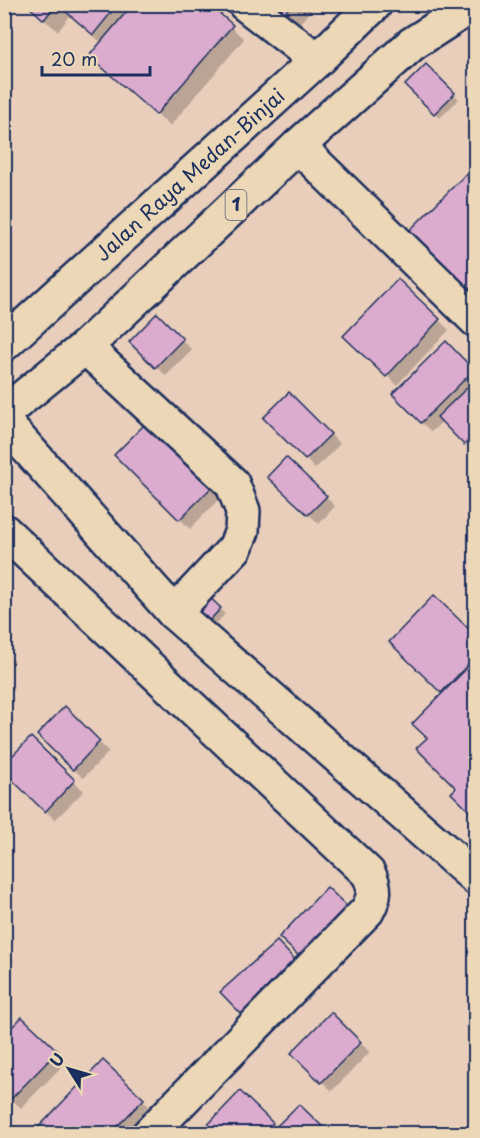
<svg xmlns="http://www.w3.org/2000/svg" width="480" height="1138" font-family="'Playpen Sans',sans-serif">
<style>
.shadow{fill:#0003}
.building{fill:#dcacce;stroke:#1b2f5e;stroke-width:1.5}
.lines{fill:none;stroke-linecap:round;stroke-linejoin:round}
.minor-casing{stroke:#1b2f5e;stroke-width:38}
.major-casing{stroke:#1b2f5e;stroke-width:38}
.minor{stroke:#ecd7b6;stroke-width:33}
.major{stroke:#ecd7b6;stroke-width:33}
.labels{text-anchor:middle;stroke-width:5;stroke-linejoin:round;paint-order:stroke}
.shield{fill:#ecd7b6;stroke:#5a6178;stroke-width:1.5}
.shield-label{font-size:18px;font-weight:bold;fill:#1b2f5e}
.street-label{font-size:20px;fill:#1b2f5e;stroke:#ecd7b6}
</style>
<rect width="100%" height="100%" fill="#e9cebb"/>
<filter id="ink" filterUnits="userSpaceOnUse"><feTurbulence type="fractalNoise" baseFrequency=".0167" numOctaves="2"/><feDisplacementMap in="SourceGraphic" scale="12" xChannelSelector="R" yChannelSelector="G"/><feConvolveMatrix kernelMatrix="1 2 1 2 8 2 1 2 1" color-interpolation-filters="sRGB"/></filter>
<g filter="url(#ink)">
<!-- shadow -->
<g class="shadow">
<polygon points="25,4 206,4 244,39 170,126 91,56 102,43 70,16 58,31"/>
<polygon points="255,4 316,4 290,35"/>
<polygon points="426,66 459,99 440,118 407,85"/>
<polygon points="398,281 449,330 397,385 346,336"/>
<polygon points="4,298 16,309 4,322"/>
<polygon points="157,315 192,350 166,376 132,342"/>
<polygon points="446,343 476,373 475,453 443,421 431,432 394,394"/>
<polygon points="289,394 340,444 315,469 265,418"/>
<polygon points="151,420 224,494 190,529 117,455"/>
<polygon points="279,486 326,497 335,506 319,524"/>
<polygon points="203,594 225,614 206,635"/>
<polygon points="476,638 476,816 453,793 458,788 428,738 444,694 391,642"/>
<polygon points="65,708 109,752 83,778 39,735"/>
<polygon points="31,739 84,791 55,820 4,770"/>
<polygon points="331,1014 370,1052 332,1091 293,1053"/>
<polygon points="22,1019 66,1062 21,1108 4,1093"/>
<polygon points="103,1062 155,1112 135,1134 34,1134"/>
<polygon points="240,1093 277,1129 282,1134 201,1134"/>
</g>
<!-- building -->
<g class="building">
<polygon points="26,4 56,4 44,20"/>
<polygon points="57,4 118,4 93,35"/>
<polygon points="133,4 209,4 233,25 156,115 89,56"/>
<polygon points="255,4 292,4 276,23"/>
<polygon points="426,64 455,93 434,114 405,85"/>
<polygon points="466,174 476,184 476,309 404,236"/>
<polygon points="398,279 440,319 386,377 343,336"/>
<polygon points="157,313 183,339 155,368 129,342"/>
<polygon points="446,341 474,370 421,423 392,394"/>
<polygon points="476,379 476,433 464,445 437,417"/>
<polygon points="289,392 331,434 305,460 263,418"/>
<polygon points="151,418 216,483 179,520 114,455"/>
<polygon points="286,457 327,496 308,515 267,477"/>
<polygon points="203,591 221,608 200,631 182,615"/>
<polygon points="434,595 476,636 476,656 441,693 389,642"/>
<polygon points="476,659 476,810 472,814 451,793 456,788 416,748 427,738 412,724"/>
<polygon points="65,706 100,741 73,770 37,735"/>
<polygon points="31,737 75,780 45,812 4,772 4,764"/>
<polygon points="327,887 352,911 304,961 279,937"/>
<polygon points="277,941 300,965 244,1017 220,992"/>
<polygon points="331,1012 361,1042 321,1083 291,1053"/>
<polygon points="22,1017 58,1051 10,1100 4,1094 4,1035"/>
<polygon points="103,1060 144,1099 110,1134 32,1134"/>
<polygon points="240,1091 273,1123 263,1134 199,1134"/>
<polygon points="299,1104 328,1132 327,1134 281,1134 275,1128"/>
</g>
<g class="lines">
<!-- minor casing -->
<g class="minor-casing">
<g id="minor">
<polyline points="245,4 317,60"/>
<polyline points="298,146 476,320"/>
<polyline points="85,347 232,483 243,511 242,531 235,548 174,613"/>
<polyline points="4,422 174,613 476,878"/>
<path d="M4,531L368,873C376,887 375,897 367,911L149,1134"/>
</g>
</g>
<!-- major casing -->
<g class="major-casing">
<g id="major">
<polyline points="4,344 317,60 375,4"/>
<polyline points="4,413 85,347 298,146 412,44 474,4"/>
</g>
</g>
<!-- minor -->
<use href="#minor" class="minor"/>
<!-- major -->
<use href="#major" class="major"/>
</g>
</g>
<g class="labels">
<!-- shield labels -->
<rect class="shield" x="225.5" y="190" width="21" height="30" rx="4.5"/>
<g class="shield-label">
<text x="236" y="211">1</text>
</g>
<!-- street labels -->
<g class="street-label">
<text transform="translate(190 175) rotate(-42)" y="7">Jalan Raya Medan-Binjai</text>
</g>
</g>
<!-- margin -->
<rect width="480" height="1138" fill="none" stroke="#ecd7b6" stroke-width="24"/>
<rect x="12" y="12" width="456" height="1114" fill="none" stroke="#1b2f5e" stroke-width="2" filter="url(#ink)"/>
<!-- north arrow -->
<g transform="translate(69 1069) rotate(307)" stroke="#ecd7b6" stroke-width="4.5" paint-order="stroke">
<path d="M0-4.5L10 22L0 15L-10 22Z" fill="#1b2f5e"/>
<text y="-9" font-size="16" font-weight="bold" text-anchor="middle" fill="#1b2f5e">U</text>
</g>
<!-- scale -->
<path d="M42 66v9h108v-9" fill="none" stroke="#1b2f5e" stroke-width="3"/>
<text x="51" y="66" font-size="18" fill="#1b2f5e" stroke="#ecd7b6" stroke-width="4.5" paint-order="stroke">20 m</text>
</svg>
